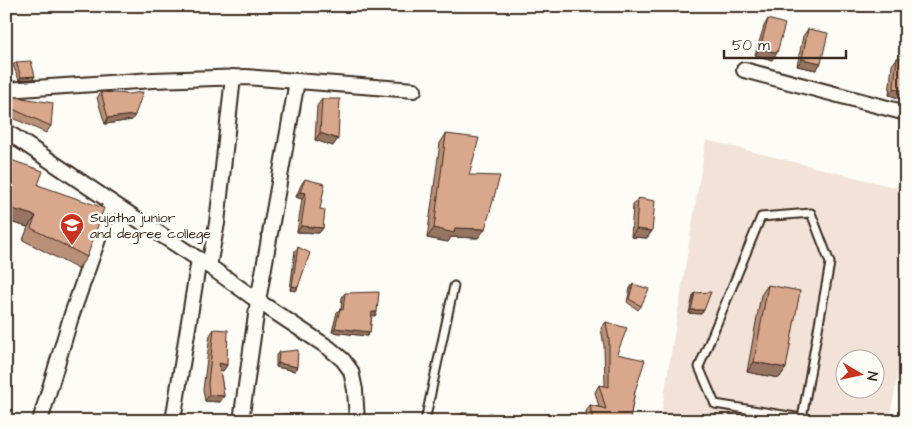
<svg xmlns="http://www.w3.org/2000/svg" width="912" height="427" font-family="'Architects Daughter',sans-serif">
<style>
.built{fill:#f2e2d7;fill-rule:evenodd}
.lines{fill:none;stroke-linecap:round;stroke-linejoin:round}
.lane-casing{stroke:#3b2a1e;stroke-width:11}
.street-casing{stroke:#3b2a1e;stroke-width:18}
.lane{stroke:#fdfcf7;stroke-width:7}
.street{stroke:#fdfcf7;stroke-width:14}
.wall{fill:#bb9078;stroke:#3b2a1e}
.shaded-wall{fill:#987562;stroke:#3b2a1e}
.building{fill:#d9a78c;stroke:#3b2a1e}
.labels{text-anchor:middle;stroke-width:5;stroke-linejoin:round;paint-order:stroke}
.poi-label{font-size:14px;fill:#3b2a1e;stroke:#fdfcf7;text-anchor:start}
</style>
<rect width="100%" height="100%" fill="#fdfcf7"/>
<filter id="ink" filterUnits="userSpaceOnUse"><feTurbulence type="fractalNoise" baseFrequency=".02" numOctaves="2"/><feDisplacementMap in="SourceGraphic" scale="10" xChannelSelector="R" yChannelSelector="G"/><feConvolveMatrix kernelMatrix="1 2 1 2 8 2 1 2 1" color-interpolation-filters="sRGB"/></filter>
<g filter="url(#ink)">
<!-- built -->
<path class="built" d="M706,140L906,190V333L889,421H660ZM844,360H874V390H844Z"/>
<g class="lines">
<!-- lane casing -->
<g class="lane-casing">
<g id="lane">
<polyline points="425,421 454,286"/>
<polyline points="490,421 490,418"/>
<polyline points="802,421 802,418 830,263 811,213 761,217 699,367 715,404 802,418"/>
</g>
</g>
<!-- street casing -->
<g class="street-casing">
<g id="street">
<polyline points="744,70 906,113"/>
<polyline points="6,90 153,80 246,77 414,90"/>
<polyline points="6,131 111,202 209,266 258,301 329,348 343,360 351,371 355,390 357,421"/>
<polyline points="209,266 217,223 233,77"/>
<polyline points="40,421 71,317 111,202"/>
<polyline points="173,421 199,259"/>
<polyline points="241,421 258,301 297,81"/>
</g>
</g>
<!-- lane -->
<use href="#lane" class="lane"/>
<!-- street -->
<use href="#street" class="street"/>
</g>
<!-- wall -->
<g class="wall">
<polygon points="768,19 772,60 755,55 764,26"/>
<polygon points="808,29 821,63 816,70 797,66 803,36"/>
<polygon points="897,58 906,58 906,92 901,99 889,95 892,65"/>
<polygon points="16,62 35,76 33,79 19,80 13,65"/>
<polygon points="101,92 132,120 105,124 97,98"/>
<polygon points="10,96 51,126 46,133 6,115 6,102"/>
<polygon points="322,99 333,146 315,140 317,106"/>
<polygon points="446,134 469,175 485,229 478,238 451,237 448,242 427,238 440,143"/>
<polygon points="906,143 906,174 902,149"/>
<polygon points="11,160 38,185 87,257 78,269 23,240 28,227 6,221 6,167"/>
<polygon points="305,179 320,209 323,228 319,233 297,232 302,199 296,197 301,185"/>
<polygon points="638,198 652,231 647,238 631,237 633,205"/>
<polygon points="298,247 298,287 296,291 290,290 295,250"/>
<polygon points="633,284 641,306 638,310 627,302 630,288"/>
<polygon points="768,285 786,368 779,378 747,372 761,295"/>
<polygon points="345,293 377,312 375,316 372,315 370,332 367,336 332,332 337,312 340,309 341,309 342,297"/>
<polygon points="695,293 704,310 701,314 689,313 693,296"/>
<polygon points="606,322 617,354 635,391 631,413 630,421 587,421 586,411 590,405 599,407 595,392 599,385 605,386 604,346 601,328"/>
<polygon points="214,329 227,365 223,371 220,370 224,396 220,402 205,401 203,390 210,335"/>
<polygon points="279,352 297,367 295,371 276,367 276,355"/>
<polygon points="462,413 482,421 457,421"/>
</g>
<!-- shaded-wall -->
<g class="shaded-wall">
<polygon points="760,48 777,53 772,60 755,55"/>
<polygon points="802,59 821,63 816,70 797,66"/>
<polygon points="35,76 33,79 19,80 21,77"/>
<polygon points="894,88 906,92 901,99 889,95"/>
<polygon points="135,115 132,120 105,124 108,118"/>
<polygon points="320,133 338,139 333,146 315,140"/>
<polygon points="300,192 306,193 302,199 296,197"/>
<polygon points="6,207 36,216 28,227 6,221"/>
<polygon points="301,226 323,228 319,233 297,232"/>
<polygon points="434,228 455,228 485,229 478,238 451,237 448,242 427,238"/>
<polygon points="636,229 652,231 647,238 631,237"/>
<polygon points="292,286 298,287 296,291 290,290"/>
<polygon points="691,310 704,310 701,314 689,313"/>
<polygon points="372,312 377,312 375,316 370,315"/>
<polygon points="335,328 370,332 367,336 332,332"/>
<polygon points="754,362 786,368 779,378 747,372"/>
<polygon points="219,363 227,365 223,371 214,369"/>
<polygon points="278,363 297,367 295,371 276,367"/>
<polygon points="209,395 224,396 220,402 205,401"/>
</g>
<!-- building -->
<g class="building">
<polygon points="768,19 785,24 777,53 760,48"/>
<polygon points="808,29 828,33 821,63 802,59"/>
<polygon points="897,58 906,58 906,92 894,88"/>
<polygon points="31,61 35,76 21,77 16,62"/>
<polygon points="101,92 129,94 143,92 135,115 108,118"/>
<polygon points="10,96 53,103 51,126 6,106 6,104"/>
<polygon points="322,99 340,99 338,139 320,133"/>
<polygon points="446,134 479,138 469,175 500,176 485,229 455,228 454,233 434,228"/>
<polygon points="11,160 43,171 38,185 104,208 87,257 31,228 36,216 6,207 6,177"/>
<polygon points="305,179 325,184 320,209 325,210 323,228 301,226 306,193 300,192"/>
<polygon points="638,198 655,201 652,231 636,229"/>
<polygon points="6,244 12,246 8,261 6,261"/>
<polygon points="298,247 310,253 298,287 292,286"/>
<polygon points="633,284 649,289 641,306 629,299"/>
<polygon points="768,285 800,291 786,368 754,362"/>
<polygon points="379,292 377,312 372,312 370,332 335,328 340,309 343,310 345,293"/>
<polygon points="711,292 704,310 691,310 695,293"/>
<polygon points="606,322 627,328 617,354 645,360 635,391 631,413 630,421 593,421 590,405 606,409 599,385 609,387 609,339"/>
<polygon points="214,329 228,330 227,365 219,363 224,396 209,395 208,383"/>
<polygon points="298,350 297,367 278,363 279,352"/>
<polygon points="462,413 483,414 482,421 461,421"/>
<polygon points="290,414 289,421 273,421 273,415"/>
</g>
</g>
<!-- icons -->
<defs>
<g id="university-pin" transform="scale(1.25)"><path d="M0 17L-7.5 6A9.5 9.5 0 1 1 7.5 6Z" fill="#c8321e" stroke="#fdfcf7"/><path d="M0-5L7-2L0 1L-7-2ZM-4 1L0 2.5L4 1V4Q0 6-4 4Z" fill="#fff"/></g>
</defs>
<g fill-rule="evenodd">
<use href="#university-pin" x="72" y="225"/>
</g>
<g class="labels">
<!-- poi labels -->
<g class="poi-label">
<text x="90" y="222">Sujatha junior<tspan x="90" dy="16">and degree college</tspan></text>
</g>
</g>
<!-- margin -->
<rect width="912" height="427" fill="none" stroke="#fdfcf7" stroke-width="25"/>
<rect x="12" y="12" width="887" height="402" fill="none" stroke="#3b2a1e" stroke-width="2" filter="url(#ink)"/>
<!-- north arrow -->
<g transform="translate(860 374) rotate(99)"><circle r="24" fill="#fdfcf7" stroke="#afa8a0"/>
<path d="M0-4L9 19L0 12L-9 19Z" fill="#c8321e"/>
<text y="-8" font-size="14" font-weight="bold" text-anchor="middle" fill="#3b2a1e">N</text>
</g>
<!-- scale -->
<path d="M724 50v8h122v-8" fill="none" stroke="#3b2a1e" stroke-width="2.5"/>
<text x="732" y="50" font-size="15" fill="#3b2a1e" stroke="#fdfcf7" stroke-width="4" paint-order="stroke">50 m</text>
</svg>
